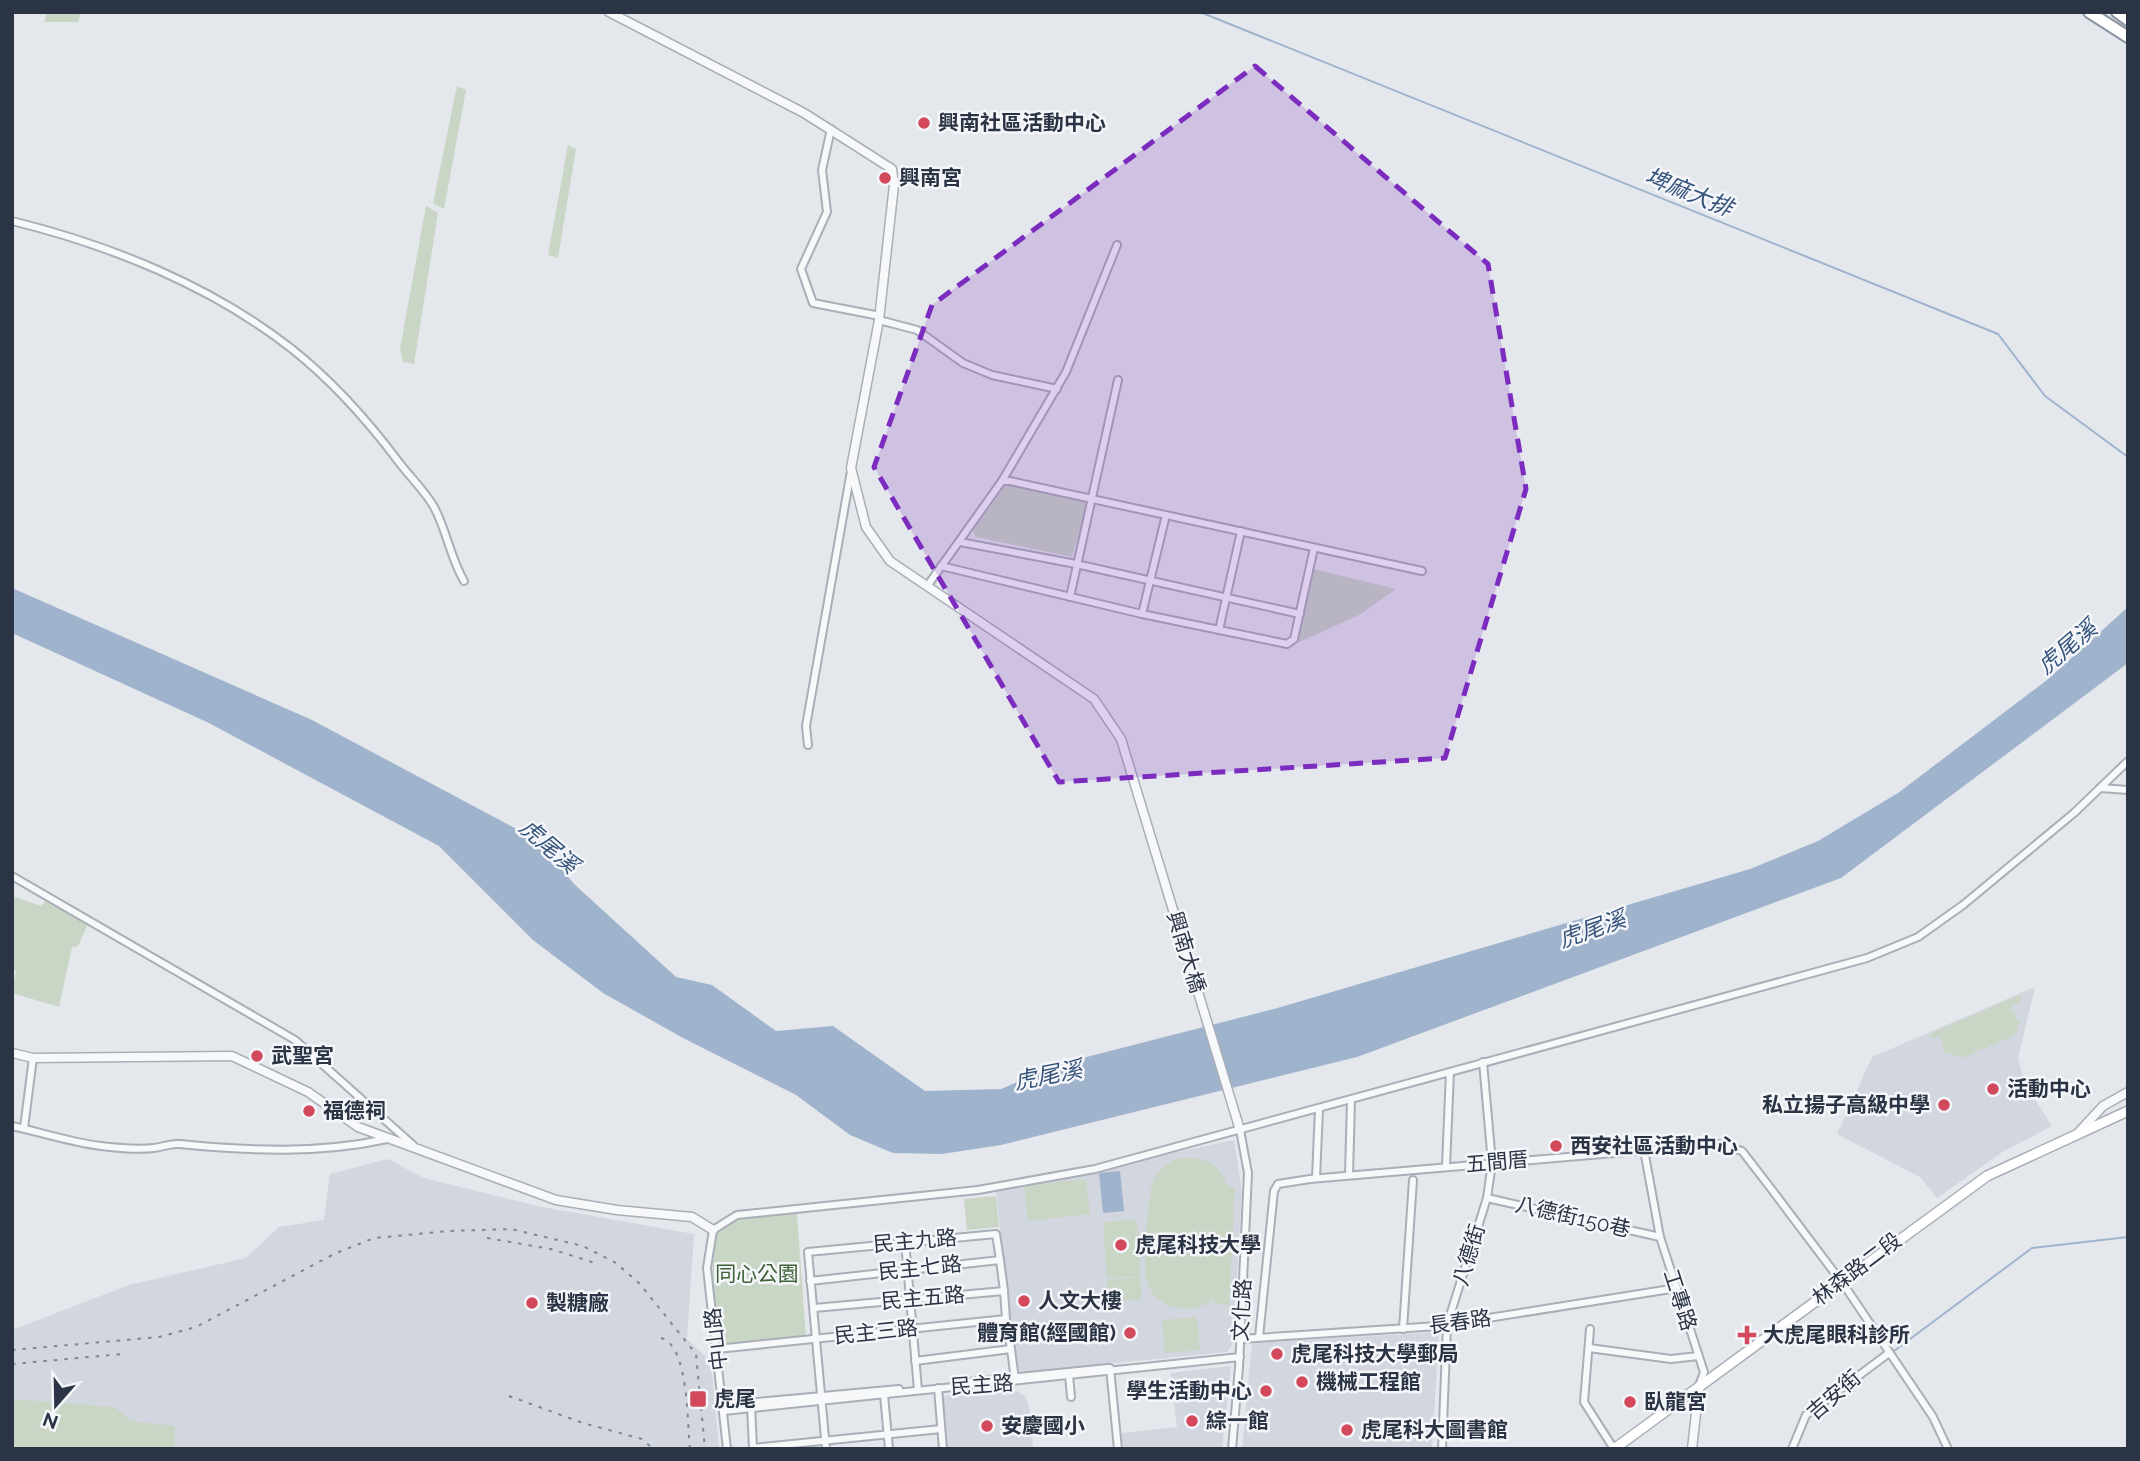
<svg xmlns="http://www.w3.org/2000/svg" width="2140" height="1461" font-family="Raleway,'Noto Sans TC',sans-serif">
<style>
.built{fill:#d2d6de}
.green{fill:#c9d6c5}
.water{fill:#9fb4cc}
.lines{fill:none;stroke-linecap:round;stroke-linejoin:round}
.stream{stroke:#9fb4cc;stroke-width:2}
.minor-casing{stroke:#a9aeb7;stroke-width:10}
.tertiary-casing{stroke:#a9aeb7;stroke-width:11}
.secondary-casing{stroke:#a9aeb7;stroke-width:12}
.trunk-casing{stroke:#8b94a3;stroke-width:14}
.minor{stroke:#f7f8fa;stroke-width:6}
.tertiary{stroke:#f7f8fa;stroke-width:8}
.secondary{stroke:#fff;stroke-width:9}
.trunk{stroke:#fff;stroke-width:10}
.rail{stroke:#7d8696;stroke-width:2;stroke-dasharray:3.5 7;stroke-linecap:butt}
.marked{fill:#7b2cbf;fill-opacity:0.2;stroke:#7b2cbf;stroke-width:5;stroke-dasharray:14 9;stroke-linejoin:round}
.poi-dot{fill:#d1495b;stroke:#f4f6f9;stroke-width:2.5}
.labels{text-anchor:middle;stroke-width:5;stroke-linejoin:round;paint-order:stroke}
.poi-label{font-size:21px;font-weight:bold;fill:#2b3445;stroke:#f4f6f9;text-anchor:start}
.street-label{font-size:21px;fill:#2b3445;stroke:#f4f6f9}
.park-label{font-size:21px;fill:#3f6138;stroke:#f4f6f9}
.water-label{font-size:23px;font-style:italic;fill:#34527a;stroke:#f4f6f9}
</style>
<rect width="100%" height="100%" fill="#e4e7ec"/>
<!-- built -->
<g class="built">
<polygon points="2035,987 2018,1058 2025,1084 2052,1126 2004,1151 1937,1198 1920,1177 1837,1134 1872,1057"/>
<polygon points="1234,1140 1242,1191 1233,1343 1227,1352 1015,1373 996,1190"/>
<polygon points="388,1159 424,1178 542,1207 694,1234 687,1339 711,1362 719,1449 12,1449 12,1330 129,1285 246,1258 279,1227 324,1220 330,1174"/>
<polygon points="1439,1332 1432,1449 1242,1449 1252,1343"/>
<polygon points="1231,1366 1222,1449 1123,1449 1122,1433 1177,1427 1170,1373"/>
<polygon points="1017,1391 1025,1396 1029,1406 1033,1449 945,1449 941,1415 943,1396"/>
</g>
<!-- green -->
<g class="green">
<polygon points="47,12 81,12 78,22 44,22"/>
<polygon points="457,86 466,90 444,209 433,203"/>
<polygon points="568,145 576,149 558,258 548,255"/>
<polygon points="426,206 438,213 414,364 403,362 400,349"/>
<polygon points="1011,485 1084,501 1087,505 1072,557 976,537 973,531 1004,487"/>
<polygon points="1314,569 1396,589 1359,615 1295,644"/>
<polygon points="12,896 41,906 46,900 88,924 78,946 72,947 59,1007 12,993 16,971 12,969"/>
<polygon points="2020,995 2022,1001 2009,1007 2020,1022 2015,1035 1962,1058 1944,1052 1941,1036 1933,1039 1930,1034"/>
<path d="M1181,1158C1202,1156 1221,1164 1227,1186L1235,1187L1229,1305L1215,1304V1298C1192,1317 1153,1311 1146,1278C1143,1265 1148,1193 1153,1182C1158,1169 1168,1162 1181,1158Z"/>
<polygon points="1086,1179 1090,1214 1028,1221 1024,1186"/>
<polygon points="996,1196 999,1227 967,1230 964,1199"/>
<polygon points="797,1214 806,1337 720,1347 712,1275 716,1232 737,1218"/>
<polygon points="1137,1220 1141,1276 1107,1278 1103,1222"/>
<polygon points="1140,1277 1142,1299 1109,1302 1107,1280"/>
<polygon points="1197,1317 1200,1350 1165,1353 1162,1320"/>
<polygon points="12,1399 115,1407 130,1421 175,1426 175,1449 12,1449"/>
</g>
<!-- water -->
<g class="water">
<polygon points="12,588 312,720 539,841 574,884 676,977 712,985 776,1031 833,1026 925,1091 1001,1089 1063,1063 1274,1009 1750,869 1818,841 1898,793 2047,680 2128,607 2128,663 1841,878 1357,1057 1001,1145 942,1154 893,1153 850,1135 796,1095 683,1038 603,993 533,940 439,846 209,723 12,633"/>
<polygon points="1120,1171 1124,1211 1103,1213 1099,1173"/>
</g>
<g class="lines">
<!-- stream -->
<g class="stream">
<polyline points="1200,12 1998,334 2045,396 2128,457"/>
<polyline points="1894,1351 2032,1248 2128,1237"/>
</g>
<!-- minor casing -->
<g class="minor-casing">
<g id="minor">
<polyline points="831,129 822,170 827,212 801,269 813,303 880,316"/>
<path d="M12,221C110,245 212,286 292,349C331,380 368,421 398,461C409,476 425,491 434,507C447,531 450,557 464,581"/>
<polyline points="879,320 917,330 963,363 992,375 1057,389"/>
<polyline points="1002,481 1066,372 1117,245"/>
<polyline points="960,542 1076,564 1300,614"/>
<polyline points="941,566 1142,614 1287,644 1294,639 1314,548"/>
<polyline points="928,585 1002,481 1010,481 1422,571"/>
<polyline points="1070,597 1118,380"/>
<polyline points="1142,614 1166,515"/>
<polyline points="1219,630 1241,531"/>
<polyline points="808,745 806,726 851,471"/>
<polyline points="2100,788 2128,790"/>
<polyline points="12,876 295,1040 413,1145"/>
<path d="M12,1126C40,1132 73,1143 101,1146C117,1148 138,1150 154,1148C163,1147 171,1143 180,1144C250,1151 318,1154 387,1139"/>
<polyline points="24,1128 33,1058"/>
<polyline points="1644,1150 1660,1237 1704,1372 1699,1386"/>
<polyline points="1446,1166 1450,1072"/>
<polyline points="1349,1175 1351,1100"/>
<polyline points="1316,1178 1319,1109"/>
<polyline points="1487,1198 1660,1237"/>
<polyline points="905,1241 918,1390"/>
<polyline points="810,1281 1000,1260 1004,1291"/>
<polyline points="814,1308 1004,1291 1006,1319"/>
<polyline points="1403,1329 1413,1180"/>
<polyline points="1590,1329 1584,1402 1614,1449"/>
<polyline points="1259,1337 1274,1191 1278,1184 1310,1179 1719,1144 1742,1151 1769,1186 1846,1288 1933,1417 1948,1449"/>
<polyline points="1241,1339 1438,1326 1677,1288"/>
<polyline points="1589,1348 1671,1359 1698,1356"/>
<polyline points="717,1349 1006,1319 1011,1349"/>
<polyline points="915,1361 1011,1349 1015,1380"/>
<polyline points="1110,1368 1118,1449"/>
<polyline points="1069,1375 1071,1397"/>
<polyline points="969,1382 1108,1368"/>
<polyline points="938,1388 943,1449"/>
<polyline points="884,1395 889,1449"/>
<polyline points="724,1405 899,1389"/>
<polyline points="751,1405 753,1449"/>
<polyline points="724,1411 1240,1357"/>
<polyline points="753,1448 941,1429"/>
<polyline points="727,1449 707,1268 713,1230 737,1215 978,1190 1095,1169 1867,958 1918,937 1963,905 2074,813 2128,761"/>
<polyline points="826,1449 808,1252 996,1234 1000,1260"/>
<polyline points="1232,1449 1239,1367 1248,1173 1240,1130"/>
<polyline points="1442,1449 1447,1325 1487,1198 1492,1163 1483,1062"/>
<polyline points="1792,1449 1806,1415 1889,1353"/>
</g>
</g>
<!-- tertiary casing -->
<g class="tertiary-casing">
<g id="tertiary">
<polyline points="609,12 804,113 892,169 894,185 879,320 851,468 866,527 890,561 1094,699 1121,739 1240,1130"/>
<polyline points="12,1053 33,1058 232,1056 308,1092 358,1127 556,1200 617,1210 692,1217 713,1230"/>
<polyline points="2078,1133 2103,1106 2128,1092"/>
<polyline points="1692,1449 1699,1386"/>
</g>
</g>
<!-- secondary casing -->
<g class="secondary-casing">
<polyline id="secondary" points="1614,1449 1987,1176 2128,1111"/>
</g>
<!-- trunk casing -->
<g class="trunk-casing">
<g id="trunk">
<polyline points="2089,12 2128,37"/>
<polyline points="2117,12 2128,20"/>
</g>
</g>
<!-- minor -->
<use href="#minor" class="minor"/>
<!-- tertiary -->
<use href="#tertiary" class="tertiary"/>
<!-- secondary -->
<use href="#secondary" class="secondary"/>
<!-- trunk -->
<use href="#trunk" class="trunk"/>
<!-- rail -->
<g class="rail">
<polyline points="487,1238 551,1249 595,1263"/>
<path d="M661,1338C689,1345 687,1423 690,1449"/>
<polyline points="12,1350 159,1337 196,1327 334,1254 374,1238 449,1231 511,1229 583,1246 616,1263 640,1284 696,1354 705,1449"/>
<polyline points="12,1364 122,1354"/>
<polyline points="509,1396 583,1423 642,1439 653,1449"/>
</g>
</g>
<!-- marked area -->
<path class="marked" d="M1255,66L1488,264L1526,489L1445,758L1059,782L874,467L932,305Z"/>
<!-- markers -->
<g class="poi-dot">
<circle cx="924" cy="123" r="7"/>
<circle cx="885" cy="178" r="7"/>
<circle cx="257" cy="1056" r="7"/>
<circle cx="1993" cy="1089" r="7"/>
<circle cx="1944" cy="1105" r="7"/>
<circle cx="309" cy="1111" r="7"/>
<circle cx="1556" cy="1146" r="7"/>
<circle cx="1121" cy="1245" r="7"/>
<circle cx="1024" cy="1301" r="7"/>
<circle cx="532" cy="1303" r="7"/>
<circle cx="1130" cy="1333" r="7"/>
<path d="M1743.5 1324.5h7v7h7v7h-7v7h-7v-7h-7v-7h7z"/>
<circle cx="1277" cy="1354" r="7"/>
<circle cx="1302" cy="1382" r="7"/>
<circle cx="1266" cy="1391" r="7"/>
<rect x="689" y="1390" width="18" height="18" rx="3.5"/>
<circle cx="1630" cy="1402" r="7"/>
<circle cx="1192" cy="1421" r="7"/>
<circle cx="987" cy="1426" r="7"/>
<circle cx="1347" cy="1430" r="7"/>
</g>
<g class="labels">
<!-- poi labels -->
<g class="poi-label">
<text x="938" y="130">興南社區活動中心</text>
<text x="899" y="185">興南宮</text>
<text x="271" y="1063">武聖宮</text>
<text x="2007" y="1096">活動中心</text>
<text x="1930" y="1112" text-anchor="end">私立揚子高級中學</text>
<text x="323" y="1118">福德祠</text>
<text x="1570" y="1153">西安社區活動中心</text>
<text x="1135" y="1252">虎尾科技大學</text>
<text x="1038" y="1308">人文大樓</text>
<text x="546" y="1310">製糖廠</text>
<text x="1116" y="1340" text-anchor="end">體育館(經國館)</text>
<text x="1763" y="1342">大虎尾眼科診所</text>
<text x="1291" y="1361">虎尾科技大學郵局</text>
<text x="1316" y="1389">機械工程館</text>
<text x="1252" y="1398" text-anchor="end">學生活動中心</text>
<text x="714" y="1406">虎尾</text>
<text x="1644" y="1409">臥龍宮</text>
<text x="1206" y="1428">綜一館</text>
<text x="1001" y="1433">安慶國小</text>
<text x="1361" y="1437">虎尾科大圖書館</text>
</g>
<!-- street labels -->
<g class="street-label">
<text transform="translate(1186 952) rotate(73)" y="7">興南大橋</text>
<text transform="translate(1497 1162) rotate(-5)" y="7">五間厝</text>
<text transform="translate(1573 1217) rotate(13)" y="7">八德街150巷</text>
<text transform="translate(915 1241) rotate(-5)" y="7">民主九路</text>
<text transform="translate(1469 1255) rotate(-73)" y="7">八德街</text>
<text transform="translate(920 1268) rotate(-6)" y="7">民主七路</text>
<text transform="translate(1857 1269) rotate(-37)" y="7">林森路二段</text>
<text transform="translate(923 1298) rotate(-5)" y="7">民主五路</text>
<text transform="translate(1680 1300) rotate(72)" y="7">工專路</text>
<text transform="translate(1242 1310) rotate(-87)" y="7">文化路</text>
<text transform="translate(1460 1322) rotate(-8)" y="7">長春路</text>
<text transform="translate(876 1332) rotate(-6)" y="7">民主三路</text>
<text transform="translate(716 1339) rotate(-97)" y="7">中山路</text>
<text transform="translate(982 1385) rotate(-4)" y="7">民主路</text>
<text transform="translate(1834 1395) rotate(-41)" y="7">吉安街</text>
</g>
<!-- park labels -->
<g class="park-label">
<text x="757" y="1281">同心公園</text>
</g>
<!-- water labels -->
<g class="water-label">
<text transform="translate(1689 192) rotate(22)" y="8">埤麻大排</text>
<text transform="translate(2067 647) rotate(-40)" y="8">虎尾溪</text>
<text transform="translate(549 846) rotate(41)" y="8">虎尾溪</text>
<text transform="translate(1592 929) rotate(-19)" y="8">虎尾溪</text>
<text transform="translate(1048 1075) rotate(-11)" y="8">虎尾溪</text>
</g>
</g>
<!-- border -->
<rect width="2140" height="1461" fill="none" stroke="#2b3445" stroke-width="28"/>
<!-- north arrow -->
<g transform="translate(56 1405) rotate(200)" stroke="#f4f6f9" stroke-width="5" paint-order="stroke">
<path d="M0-5L12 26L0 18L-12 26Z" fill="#2b3445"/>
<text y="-10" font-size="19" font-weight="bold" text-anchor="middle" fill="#2b3445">N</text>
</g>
</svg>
